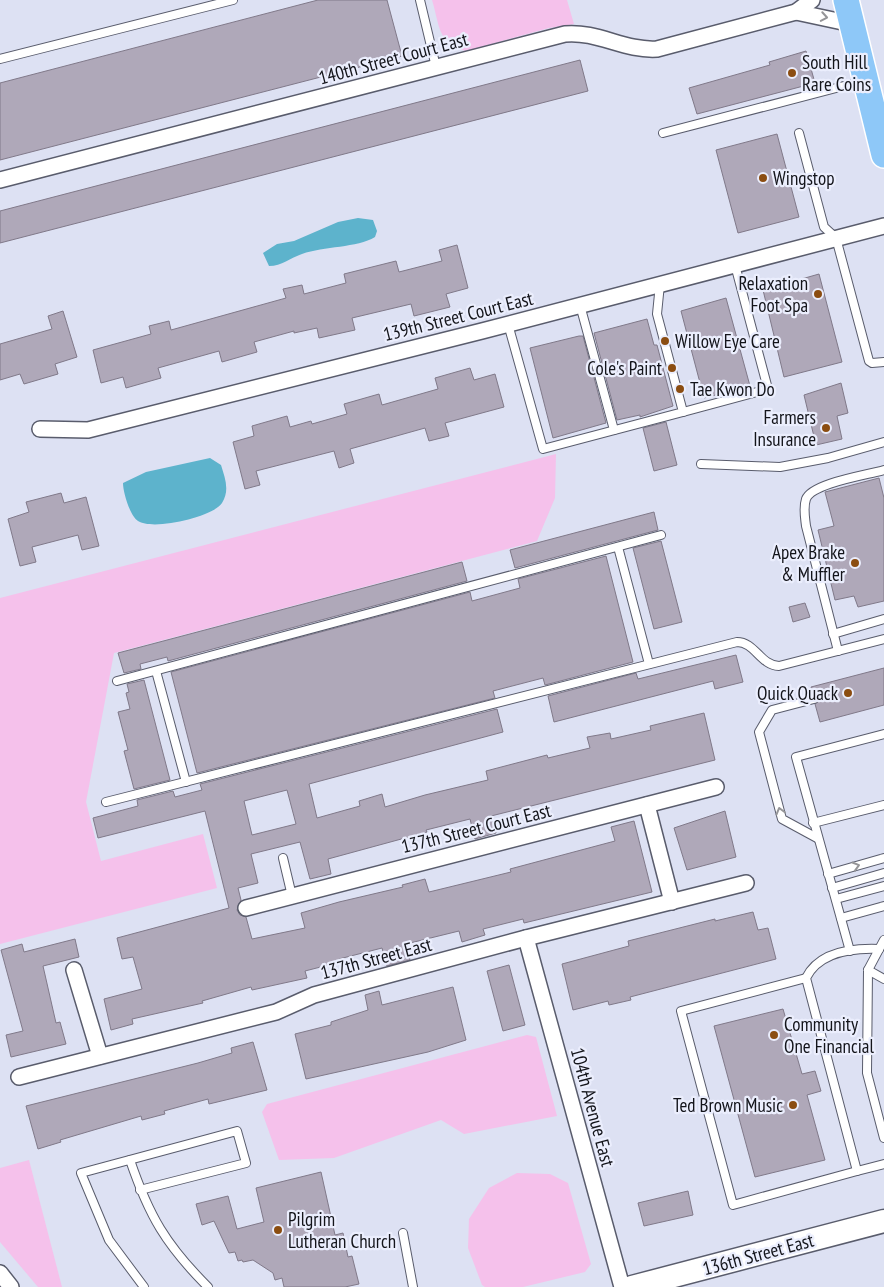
<svg xmlns="http://www.w3.org/2000/svg" width="884" height="1287" font-family="'PT Sans Narrow',sans-serif">
<style>
.green{fill:#f5c1eb}
.water{fill:#5db3cc}
.building{fill:#afa8b9;stroke:#807989;fill-rule:evenodd}
.lines{fill:none;stroke-linecap:round;stroke-linejoin:round}
.lane-casing{stroke:#595c6c;stroke-width:10}
.street-casing{stroke:#595c6c;stroke-width:18}
.secondary-casing{stroke:#595c6c;stroke-width:25}
.primary-casing{stroke:#fff;stroke-width:28}
.lane{stroke:#fff;stroke-width:8}
.street{stroke:#fff;stroke-width:15}
.secondary{stroke:#fff;stroke-width:22}
.primary{stroke:#8ec8f8;stroke-width:25}
.oneway{stroke:#959598}
.poi-dot{fill:#8b4d11;stroke:#ebeefd;stroke-width:2}
.labels{text-anchor:middle;stroke-width:4.5;stroke-linejoin:round;paint-order:stroke}
.street-label{font-size:19px;fill:#13141a;stroke:#ebeefd}
.poi-label{font-size:19px;fill:#13141a;stroke:#ebeefd;text-anchor:start}
</style>
<rect width="100%" height="100%" fill="#dde1f3"/>
<!-- green -->
<g class="green">
<path d="M432,0H567L574,24L549,28L466,51C437,43 440,26 432,0Z"/>
<polygon points="556,454 555,498 537,541 114,653 86,802 101,861 203,834 217,888 0,944 0,598"/>
<polygon points="527,1035 536,1037 557,1116 464,1134 441,1120 334,1158 279,1160 262,1112 267,1104"/>
<polygon points="29,1160 62,1287 38,1287 0,1242 0,1168"/>
<polygon points="517,1173 550,1174 568,1183 591,1264 585,1272 523,1287 485,1287 482,1285 468,1248 469,1219 489,1188"/>
</g>
<!-- water -->
<g class="water">
<path d="M358,218L373,220L377,231L375,237C357,248 324,246 302,254C290,258 282,266 269,266L263,253L277,244L294,241L338,222Z"/>
<path d="M210,458L221,465C225,478 230,490 222,503C213,517 153,531 138,521C130,516 123,492 123,483L146,472Z"/>
</g>
<!-- building -->
<g class="building">
<polygon points="318,0 387,0 402,56 0,160 0,83"/>
<polygon points="806,51 815,83 697,114 689,88 770,65 769,62"/>
<polygon points="580,60 588,91 0,243 0,211"/>
<polygon points="777,134 799,217 738,233 716,150"/>
<polygon points="457,245 468,288 446,294 450,307 414,316 411,304 352,318 355,330 319,338 317,328 294,333 294,331 254,342 257,352 222,362 219,351 158,368 161,378 126,388 123,377 101,383 93,350 151,334 149,326 169,321 171,330 286,298 283,289 302,285 304,294 346,283 344,274 396,261 399,272 442,261 439,250"/>
<polygon points="819,274 842,362 784,377 763,290"/>
<polygon points="726,298 750,386 704,398 681,311"/>
<polygon points="63,311 77,357 55,364 58,374 24,384 20,374 0,380 0,344 52,329 48,316"/>
<polygon points="647,319 654,345 657,345 673,406 640,417 640,415 617,420 594,333"/>
<polygon points="579,336 583,336 606,423 553,438 530,348"/>
<polygon points="470,368 474,380 495,374 504,407 445,423 449,436 429,441 425,428 350,449 354,463 339,468 334,451 256,471 260,485 245,489 233,442 254,436 252,426 287,416 290,427 311,421 312,424 347,414 344,404 379,394 382,405 438,389 435,378"/>
<polygon points="841,383 848,413 837,416 842,439 816,445 804,395"/>
<polygon points="666,422 677,465 654,471 643,428"/>
<polygon points="879,478 884,498 884,601 858,607 854,596 835,600 818,530 834,526 825,492"/>
<polygon points="61,493 64,503 86,497 99,546 82,550 78,535 32,547 36,562 20,566 8,519 29,512 26,502"/>
<polygon points="654,512 658,530 515,568 510,550"/>
<polygon points="661,541 682,622 654,629 633,548"/>
<polygon points="606,556 633,662 545,685 543,678 493,691 495,698 197,773 171,672 470,592 472,601 520,588 518,579"/>
<polygon points="462,562 467,581 168,661 167,657 140,664 141,669 124,673 118,653"/>
<polygon points="805,603 810,617 793,622 789,607"/>
<polygon points="736,655 743,682 715,689 713,681 554,722 548,696 636,673 638,679"/>
<polygon points="884,668 884,705 820,722 815,704 819,701 819,697 812,694 811,687"/>
<polygon points="144,680 170,780 134,789 124,751 128,750 118,712 130,709 126,693 129,692 127,684"/>
<path d="M497,709L503,732L309,784L317,818L360,806L359,801L382,794L385,807L425,795L488,780L486,771L547,755L548,758L590,748L587,737L610,733L611,739L651,730L650,726L704,713L715,760L491,816L496,833L475,839L470,819L426,830L427,832L328,859L331,874L310,879L300,842L251,854L258,883L238,888L241,900L237,910L240,915L246,917L252,939L305,928L301,913L339,902L403,887L402,885L425,879L429,892L511,872L510,869L615,841L611,827L634,821L652,892L524,923L523,919L483,929L485,935L462,942L459,931L406,944L410,960L387,966L382,948L339,959L340,962L305,971L307,978L252,990L251,987L202,1001L203,1003L132,1019L133,1024L111,1030L104,999L142,989L133,957L122,959L117,938L229,908L205,811L98,838L93,818L138,806L137,800L173,791L175,797L202,790L200,784ZM287,790L296,824L252,835L244,801Z"/>
<polygon points="725,811 736,857 687,870 674,828"/>
<polygon points="753,912 758,930 768,928 776,959 630,997 631,1000 609,1005 608,1001 573,1010 562,964 629,946 628,941 715,919 715,921"/>
<polygon points="75,939 79,957 43,966 56,1023 60,1022 66,1044 11,1057 6,1035 23,1031 1,950 22,944 24,952"/>
<polygon points="509,965 525,1025 503,1031 487,971"/>
<polygon points="453,987 466,1040 428,1052 306,1079 295,1034 331,1025 331,1022 368,1010 365,995 379,991 382,1005"/>
<polygon points="783,1009 802,1074 815,1071 821,1091 807,1095 825,1160 755,1177 714,1026"/>
<polygon points="253,1042 267,1090 209,1104 208,1099 164,1111 165,1114 142,1120 141,1116 60,1140 61,1142 38,1149 26,1106 198,1063 232,1053 231,1048"/>
<polygon points="321,1172 335,1235 343,1233 348,1257 352,1256 359,1284 345,1287 284,1287 282,1278 275,1280 273,1273 253,1260 243,1262 242,1260 238,1261 235,1252 229,1253 214,1221 202,1225 196,1204 228,1196 237,1229 264,1222 256,1188"/>
<polygon points="688,1191 693,1215 644,1226 638,1203"/>
</g>
<g class="lines">
<!-- lane casing -->
<g class="lane-casing">
<g id="lane">
<polyline points="420,0 436,67"/>
<polyline points="0,59 233,0"/>
<polyline points="663,133 863,81"/>
<polyline points="799,133 824,227 836,238 869,361 872,363 884,362"/>
<polyline points="580,305 614,430"/>
<polyline points="508,324 543,449 683,412 657,314 660,284"/>
<polyline points="683,412 768,389 735,265"/>
<polyline points="701,464 780,467 828,458 884,442"/>
<polyline points="618,547 649,664"/>
<polyline points="833,634 884,619"/>
<path d="M838,651L806,526C805,517 803,508 806,499C812,483 867,475 884,470"/>
<polyline points="156,671 186,782"/>
<polyline points="117,681 661,535"/>
<polyline points="814,699 772,710 759,732 782,819 817,838"/>
<path d="M106,802L737,642C755,642 760,665 779,666L884,639"/>
<polyline points="813,823 884,805"/>
<polyline points="283,858 292,896"/>
<polyline points="828,874 884,858"/>
<polyline points="832,888 884,873"/>
<polyline points="836,899 884,886"/>
<polyline points="841,918 884,906"/>
<polyline points="884,940 868,970 867,1073 884,1138"/>
<path d="M879,949C853,948 819,952 806,978L857,1171L884,1164"/>
<polyline points="850,951 796,757 884,734"/>
<polyline points="868,970 884,979"/>
<polyline points="806,978 681,1011 733,1205 857,1171"/>
<path d="M130,1160C149,1216 166,1245 208,1287"/>
<polyline points="140,1190 246,1163 237,1131 81,1173 109,1240 144,1287"/>
<polyline points="403,1233 413,1287"/>
</g>
</g>
<!-- street casing -->
<g class="street-casing">
<g id="street">
<polyline points="796,12 852,24"/>
<path d="M0,180L565,34C598,31 624,51 657,49L796,12L812,0"/>
<polyline points="40,429 88,430 482,331 884,226"/>
<polyline points="647,805 672,902"/>
<polyline points="246,908 716,787"/>
<polyline points="526,938 622,1287"/>
<polyline points="74,970 100,1056"/>
<polyline points="19,1077 276,1012 314,995 526,938 746,883"/>
<polyline points="0,1273 11,1287"/>
</g>
</g>
<!-- secondary casing -->
<g class="secondary-casing">
<polyline id="secondary" points="632,1287 884,1221"/>
</g>
<!-- primary casing -->
<g class="primary-casing">
<polyline id="primary" points="846,0 884,155"/>
</g>
<!-- lane -->
<use href="#lane" class="lane"/>
<!-- street -->
<use href="#street" class="street"/>
<!-- secondary -->
<use href="#secondary" class="secondary"/>
<!-- primary -->
<use href="#primary" class="primary"/>
</g>
<!-- one-way arrows -->
<defs><path id="oneway-chevron" d="M-2-3.5L2.5 0L-2 3.5" fill="none" stroke-width="1.6" stroke-linecap="round" stroke-linejoin="round" transform="scale(1.25)"/></defs>
<g class="oneway">
<use href="#oneway-chevron" transform="translate(824 17) rotate(10)"/>
<use href="#oneway-chevron" transform="translate(780 811) rotate(-105)"/>
<use href="#oneway-chevron" transform="translate(856 866) rotate(-16)"/>
</g>
<!-- markers -->
<g class="poi-dot">
<circle cx="792" cy="73" r="5"/>
<circle cx="763" cy="178" r="5"/>
<circle cx="818" cy="294" r="5"/>
<circle cx="665" cy="341" r="5"/>
<circle cx="672" cy="368" r="5"/>
<circle cx="680" cy="389" r="5"/>
<circle cx="826" cy="428" r="5"/>
<circle cx="855" cy="563" r="5"/>
<circle cx="848" cy="693" r="5"/>
<circle cx="774" cy="1035" r="5"/>
<circle cx="793" cy="1105" r="5"/>
<circle cx="278" cy="1230" r="5"/>
</g>
<g class="labels">
<!-- street labels -->
<g class="street-label">
<text transform="translate(393 58) rotate(-15)" y="7">140th Street Court East</text>
<text transform="translate(458 316) rotate(-14)" y="7">139th Street Court East</text>
<text transform="translate(476 828) rotate(-14)" y="7">137th Street Court East</text>
<text transform="translate(376 958) rotate(-15)" y="7">137th Street East</text>
<text transform="translate(593 1107) rotate(75)" y="7">104th Avenue East</text>
<text transform="translate(758 1254) rotate(-15)" y="7">136th Street East</text>
</g>
<!-- poi labels -->
<g class="poi-label">
<text x="802" y="69">South Hill<tspan x="802" dy="22">Rare Coins</tspan></text>
<text x="773" y="185">Wingstop</text>
<text x="808" y="290" text-anchor="end">Relaxation<tspan x="808" dy="22">Foot Spa</tspan></text>
<text x="675" y="348">Willow Eye Care</text>
<text x="662" y="375" text-anchor="end">Cole's Paint</text>
<text x="690" y="396">Tae Kwon Do</text>
<text x="816" y="424" text-anchor="end">Farmers<tspan x="816" dy="22">Insurance</tspan></text>
<text x="845" y="559" text-anchor="end">Apex Brake<tspan x="845" dy="22">&amp; Muffler</tspan></text>
<text x="838" y="700" text-anchor="end">Quick Quack</text>
<text x="784" y="1031">Community<tspan x="784" dy="22">One Financial</tspan></text>
<text x="783" y="1112" text-anchor="end">Ted Brown Music</text>
<text x="288" y="1226">Pilgrim<tspan x="288" dy="22">Lutheran Church</tspan></text>
</g>
</g>
</svg>
